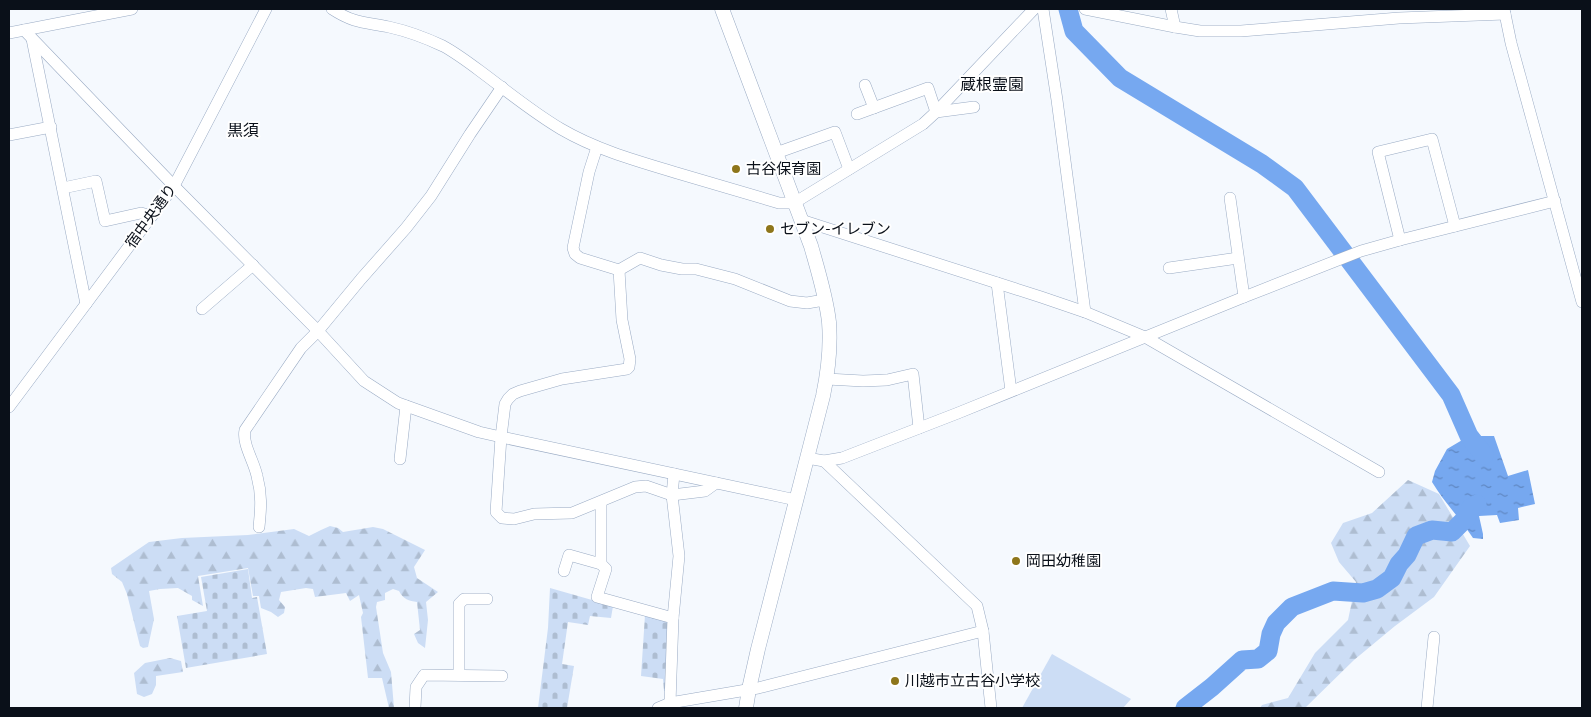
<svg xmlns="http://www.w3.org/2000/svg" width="1591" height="717" font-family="Quicksand,'Noto Sans JP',sans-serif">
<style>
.forest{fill:url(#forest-firs)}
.cemetery{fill:url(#cemetery-stones)}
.green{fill:#ccddf5}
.water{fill:url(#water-ripples)}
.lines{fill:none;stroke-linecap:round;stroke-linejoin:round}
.river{stroke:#76a8f0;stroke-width:19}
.minor-casing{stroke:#9aabc4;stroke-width:12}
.tertiary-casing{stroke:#9aabc4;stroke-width:15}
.minor{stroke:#fff;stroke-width:11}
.tertiary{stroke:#fff;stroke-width:14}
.poi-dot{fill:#8e761b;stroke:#fff;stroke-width:2}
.labels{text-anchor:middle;stroke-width:4;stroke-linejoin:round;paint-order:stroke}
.poi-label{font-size:15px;fill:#0a1019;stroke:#fff;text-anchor:start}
.street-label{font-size:15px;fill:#0a1019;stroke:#fff}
.neighbourhood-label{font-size:16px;fill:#0a1019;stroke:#fff}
</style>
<defs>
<pattern id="forest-firs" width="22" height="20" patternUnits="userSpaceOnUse" patternTransform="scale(1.25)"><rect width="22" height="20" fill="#ccddf5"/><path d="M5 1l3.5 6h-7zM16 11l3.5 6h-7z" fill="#aebdd1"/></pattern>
<pattern id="cemetery-stones" width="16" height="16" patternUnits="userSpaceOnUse" patternTransform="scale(1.25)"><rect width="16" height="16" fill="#ccddf5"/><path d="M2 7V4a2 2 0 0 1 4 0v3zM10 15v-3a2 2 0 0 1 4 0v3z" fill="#aebdd1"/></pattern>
<pattern id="water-ripples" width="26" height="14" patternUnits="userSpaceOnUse" patternTransform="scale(1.25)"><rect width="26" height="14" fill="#76a8f0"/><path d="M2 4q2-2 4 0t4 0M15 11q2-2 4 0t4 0" fill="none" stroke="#5f87c2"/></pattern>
</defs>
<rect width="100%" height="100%" fill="#f5f9fe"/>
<!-- forest -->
<g class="forest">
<polygon points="1408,480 1439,494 1470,546 1434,597 1395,626 1354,660 1305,708 1260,708 1262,705 1288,698 1315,653 1348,620 1356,582 1339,562 1331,543 1343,523 1372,513"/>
<path d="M330,526L338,528L343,532L373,527L383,529L425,550L414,567L417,578L438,592L426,602L428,620L425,648L418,643L414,634L420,630L417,602C409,601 403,599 399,591L393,589L385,593V600L377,602L376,607L383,653L391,672L394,708H389L382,678H368L361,617L363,613L359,595L350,601L346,593L315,597L313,589L306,588L281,592L279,600L285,607L284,613L278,617L271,612L261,608L259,596H253L248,568L198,576L203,606L192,600V596L178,588L160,589L149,591L154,619L148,647L143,648L140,646L127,594L122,582L112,574L111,568L149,542L182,538L248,535L294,529L309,536L321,530Z"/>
<polygon points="170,658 181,661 183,672 156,676 156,685 152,694 144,697 137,694 134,673 145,663"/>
</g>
<!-- cemetery -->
<g class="cemetery">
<polygon points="248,569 252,598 257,597 267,654 186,668 177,616 207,611 201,577"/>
<polygon points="550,588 613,606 611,618 590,616 588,625 568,622 562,664 574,666 567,708 538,708 548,628"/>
<polygon points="645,615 668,621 667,691 664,691 663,679 641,676"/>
</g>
<!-- green -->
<polygon class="green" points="1052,654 1131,699 1123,708 1022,708"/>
<!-- water -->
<path class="water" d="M1469,436H1494L1508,476L1528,470L1535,504L1518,508L1519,520L1500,523L1497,515L1479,516L1483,534V539L1473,538C1460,518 1444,502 1432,482L1435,471L1447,449Z"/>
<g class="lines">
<!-- river -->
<g class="river">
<polyline points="1068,9 1074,31 1120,78 1262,164 1295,188 1451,395 1469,436 1484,455"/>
<polyline points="1185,708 1212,687 1242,660 1258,659 1268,651 1271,634 1276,623 1292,607 1333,591 1363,593 1377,589 1392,578 1399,564 1407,555 1416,536 1432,530 1452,532 1466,518 1470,509 1477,504"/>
</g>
<!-- minor casing -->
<g class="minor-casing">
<g id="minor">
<path d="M332,9C355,24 365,22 389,27C407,31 426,38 443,46C456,53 468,62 480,71C507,91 532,112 561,129C597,150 637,161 677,173C711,183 745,193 779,203H794L923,124L936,112L1034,9"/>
<polyline points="1043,9 1057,100 1085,312"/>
<polyline points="1085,9 1175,27 1200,31 1241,31 1399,18 1505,14"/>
<polyline points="1171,9 1175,27"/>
<polyline points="1504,9 1511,43 1582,302"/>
<polyline points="24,30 174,186 318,331 364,381 398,403 479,432 501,437 796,500"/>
<polyline points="9,33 132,9"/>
<polyline points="32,39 86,304"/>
<polyline points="865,85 874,108"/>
<polyline points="857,114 928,88 936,112 974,107"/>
<polyline points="9,135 51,127"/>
<polyline points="597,147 589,172 573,248 575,254 580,258 619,270 640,258 661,265 682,269 696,269 735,279 790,301 807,303 824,300"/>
<polyline points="776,153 835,132 849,169"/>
<polyline points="63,188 96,181 105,221 141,213 152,216"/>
<polyline points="1230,198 1244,297"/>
<polyline points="801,220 1041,297 1085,312 1145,337 1379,472"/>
<polyline points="1400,240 1378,152 1432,139 1455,226"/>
<polyline points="1169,268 1238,258"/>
<polyline points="619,270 622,320 630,359 629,367 627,369 562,379 520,391 513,394 508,399 505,404 501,437 496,512 502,518 514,519 534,514 572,513 635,487 646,486 672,495 705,491 716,483"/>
<polyline points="997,283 1011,391"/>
<polyline points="202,309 253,265"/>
<polyline points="827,379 863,381 887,380 913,374 919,428"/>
<polyline points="9,407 174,186 266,9"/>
<polyline points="807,458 824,461 842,458 958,413 1244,297 1361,251 1400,240 1555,201"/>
<polyline points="400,459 406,406"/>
<polyline points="824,461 977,606 983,631 991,708"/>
<polyline points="601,502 601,564 606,569 597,597 673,618 670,703"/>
<path d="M259,527C261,508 262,495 257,476C254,461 242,444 245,430L301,348L318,331L361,279L406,228L431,196L470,134L502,87"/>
<polyline points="564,571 569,555 601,564"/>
<polyline points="673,618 679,556 672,495 674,474"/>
<polyline points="459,675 459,604 464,599 487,599"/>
<polyline points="415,708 416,687 424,675 502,676"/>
<polyline points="658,708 670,703 758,688 983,631"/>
<polyline points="1427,708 1434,637"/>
</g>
</g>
<!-- tertiary casing -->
<g class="tertiary-casing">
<path id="tertiary" d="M722,9L811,246C818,271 826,296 829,322C831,347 828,372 823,396L758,649L749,689L746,708"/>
</g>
<!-- minor -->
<use href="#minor" class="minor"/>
<!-- tertiary -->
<use href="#tertiary" class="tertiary"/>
</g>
<!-- markers -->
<g class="poi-dot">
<circle cx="736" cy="169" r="5"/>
<circle cx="770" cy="229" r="5"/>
<circle cx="1016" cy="561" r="5"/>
<circle cx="895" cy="681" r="5"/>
</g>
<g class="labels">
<!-- poi labels -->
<g class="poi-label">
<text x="746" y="174">古谷保育園</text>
<text x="780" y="234">セブン-イレブン</text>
<text x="1026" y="566">岡田幼稚園</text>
<text x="905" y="686">川越市立古谷小学校</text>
</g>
<!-- street labels -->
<g class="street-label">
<text transform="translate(151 216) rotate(-54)" y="5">宿中央通り</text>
</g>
<!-- neighbourhood labels -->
<g class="neighbourhood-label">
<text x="992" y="90">蔵根霊園</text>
<text x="243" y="136">黒須</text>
</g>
</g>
<!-- border -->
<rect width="1591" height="717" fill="none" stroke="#0a1019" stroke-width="20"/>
</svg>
